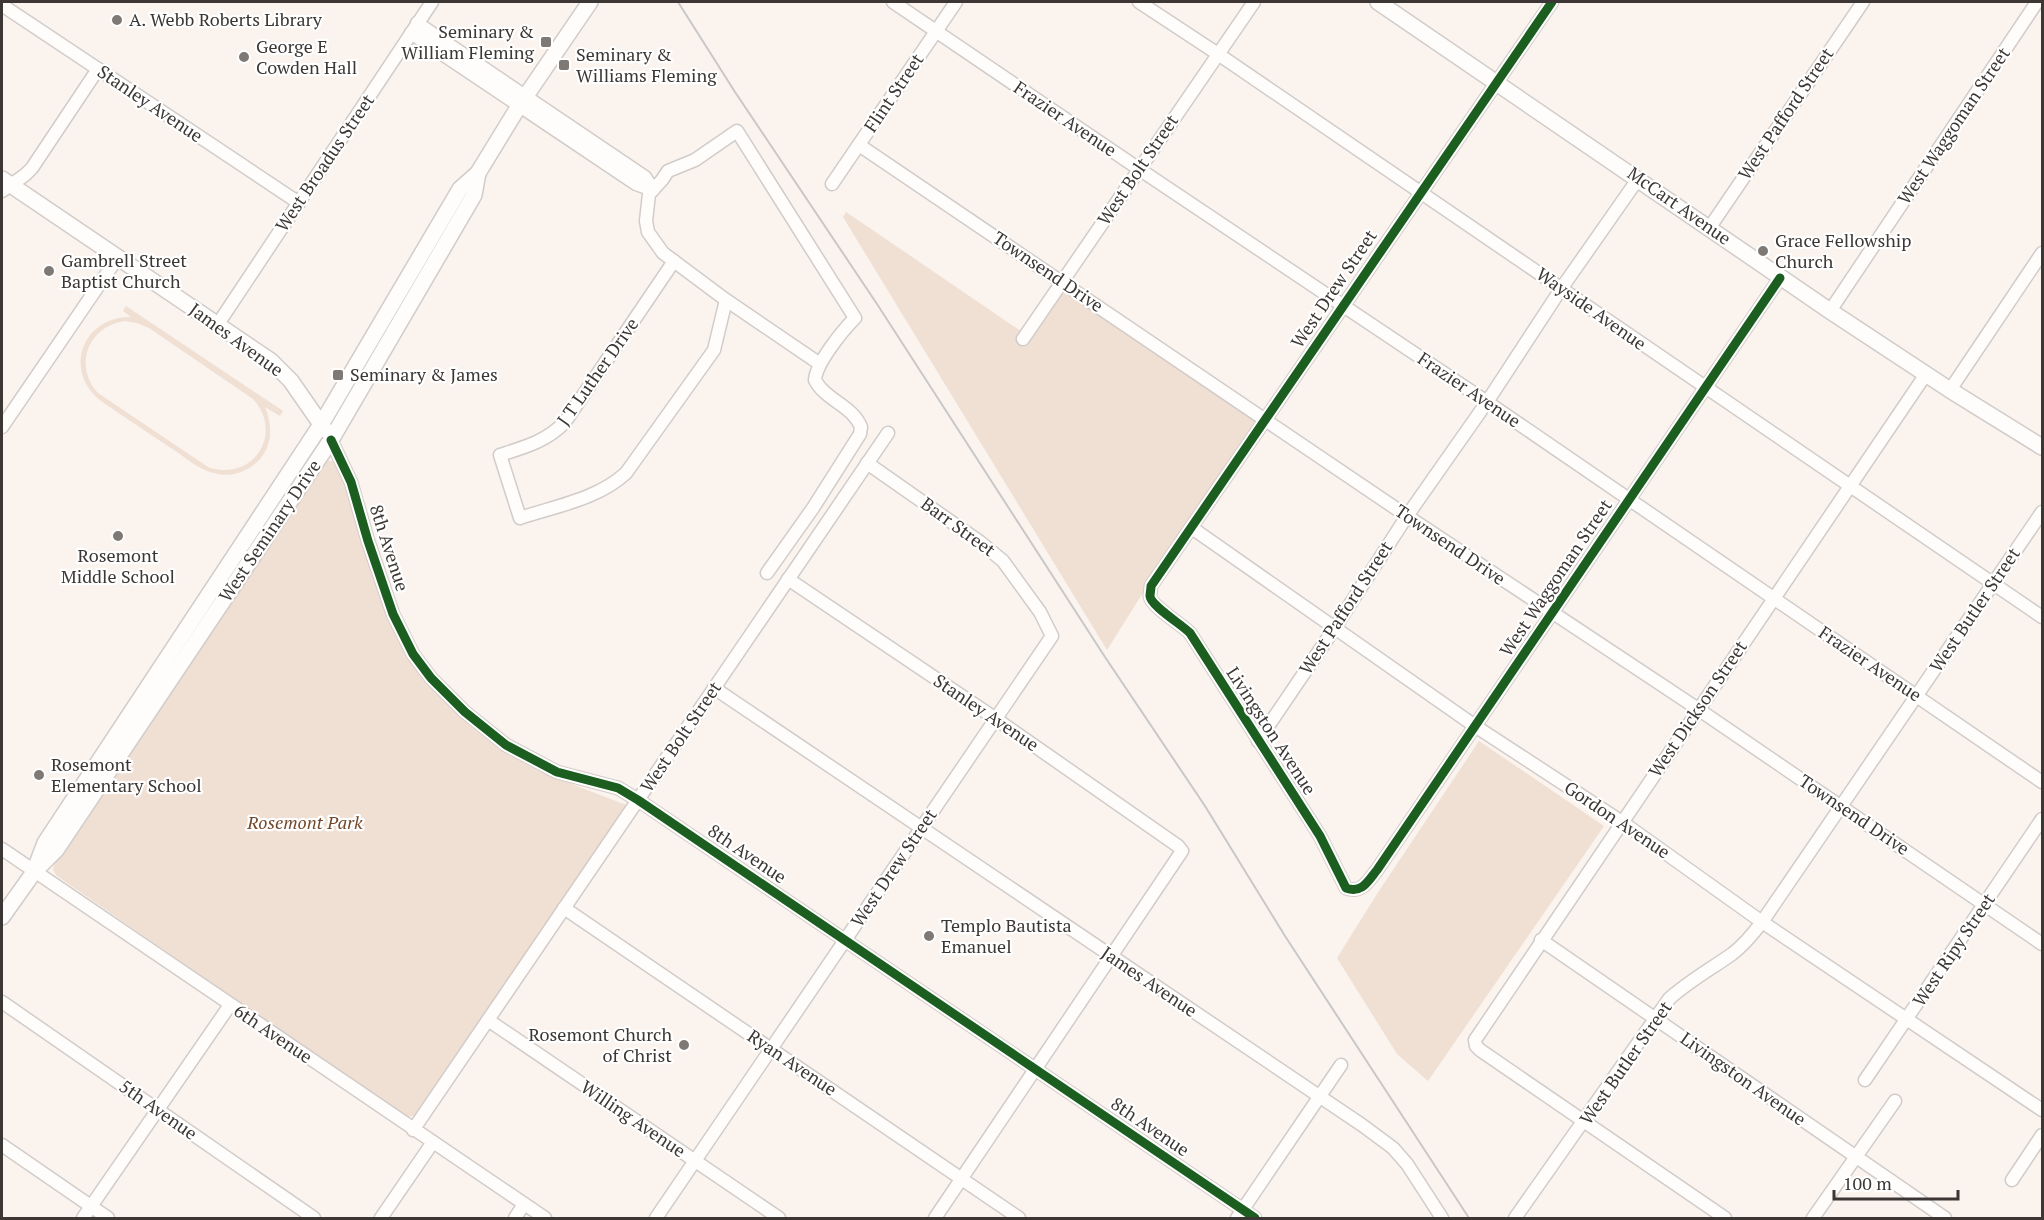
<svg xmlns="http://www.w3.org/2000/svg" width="2044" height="1220" font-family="'PT Serif',serif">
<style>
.green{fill:#f0dfd3;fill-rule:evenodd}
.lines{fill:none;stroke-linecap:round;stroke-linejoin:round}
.minor-casing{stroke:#d2ccc9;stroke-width:15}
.major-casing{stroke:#d2ccc9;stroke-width:18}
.minor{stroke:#fefdfc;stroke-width:12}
.major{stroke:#fefdfc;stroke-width:15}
.rail{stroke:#cac8c7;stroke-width:2}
.cycleway-casing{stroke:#fff;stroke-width:13}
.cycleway{stroke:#1b5e20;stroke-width:9}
.poi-dot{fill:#7e7975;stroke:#fff;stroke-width:2}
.labels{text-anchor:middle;stroke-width:4.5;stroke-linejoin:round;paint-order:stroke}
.poi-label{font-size:18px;fill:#3c3734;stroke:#fff;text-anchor:start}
.street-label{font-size:18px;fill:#3c3734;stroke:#fff}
.park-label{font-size:18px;font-style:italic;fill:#734829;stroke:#fff}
</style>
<rect width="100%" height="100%" fill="#faf3ee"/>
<!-- green -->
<g class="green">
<polygon points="846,212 1031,338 1065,289 1258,420 1188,521 1107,650 843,217"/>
<path d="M126,306L283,411L280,416L265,407C272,424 273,444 260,459C248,472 230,478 214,473C199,470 186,458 174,450C149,434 125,417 101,401C62,371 83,316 131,317L123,311ZM125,321L137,323L149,328L253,399C285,434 252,483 208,467L98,393C73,366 88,326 125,321Z"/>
<polygon points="327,460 335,462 338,466 390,622 433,690 468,724 501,750 538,771 626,805 414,1116 406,1117 57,876 53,870 54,865 323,461"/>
<polygon points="1479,741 1604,826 1428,1081 1397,1054 1337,958 1377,894"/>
</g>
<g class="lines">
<!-- minor casing -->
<g class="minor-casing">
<g id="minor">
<polyline points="893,2 1139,169 1487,402 2042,782"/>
<polyline points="1139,2 1218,54 2042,617"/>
<path d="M1552,2L1151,586C1151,590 1150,593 1150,596C1151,606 1181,624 1190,633L1320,836L1346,888C1362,894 1368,881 1377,870L1780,278"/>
<polyline points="2,5 299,203"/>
<polyline points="417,23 645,177 653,190"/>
<polyline points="411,33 636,184 653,190"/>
<polyline points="859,145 1407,516 1698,709 2042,944"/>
<polyline points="832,184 956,2"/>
<polyline points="2,191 25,175 32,168 98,69"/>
<polyline points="1710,227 1863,2"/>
<path d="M674,261L565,422C547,441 525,447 500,455L520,518C556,506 598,499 626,473L714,350L726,300"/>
<polyline points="1830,311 2037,2"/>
<polyline points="218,324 432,2"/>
<polyline points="1023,339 1254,2"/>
<polyline points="1950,390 2042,253"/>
<polyline points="2,427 118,257"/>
<polyline points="331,440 351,482 368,541 393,614 413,654 431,678 465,712 506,745 557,772 618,788 638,800 1255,1218"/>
<polyline points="1192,528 1475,726 1622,822 1762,922 2042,1110"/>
<path d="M767,573L813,508L860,434L861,427C852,405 825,400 815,380C816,363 843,330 855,318L737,131L695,160L668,171L662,180L649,194L646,221L648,232L663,253L726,300L820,364"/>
<polyline points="788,579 996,719 1178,846 1182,851 935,1218"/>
<polyline points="714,688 1362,1125 1393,1148 1407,1164 1442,1218"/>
<polyline points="1258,741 1334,629 1407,516 1487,402 1561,289 1638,179"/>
<polyline points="2,849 545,1218"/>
<polyline points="564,908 1019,1218"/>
<polyline points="1541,940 1945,1218"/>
<polyline points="2,1002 314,1218"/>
<polyline points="488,1020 779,1218"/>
<polyline points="1865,1080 2042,819"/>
<polyline points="413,1130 888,433"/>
<polyline points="2,1145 108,1218"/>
<polyline points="2012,1180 2042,1135"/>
<polyline points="83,1218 230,1005"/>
<polyline points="381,1218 433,1142"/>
<polyline points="515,1218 524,1204"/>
<polyline points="656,1218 1052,636 1040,612 1003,561 980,542 867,463"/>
<polyline points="1237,1218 1341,1065"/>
<path d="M1515,1218L1669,999C1689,981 1711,969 1732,954C1744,945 1753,934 1762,922L2042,512"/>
<polyline points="1725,1218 1480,1050 1476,1046 1475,1040 1926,374"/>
<polyline points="1813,1218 1895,1101"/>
</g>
</g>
<!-- major casing -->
<g class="major-casing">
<g id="major">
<polyline points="1378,2 1830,311 1950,390 2042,447"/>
<polyline points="2,179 271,361 291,381 325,430"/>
<polyline points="34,872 45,843 322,423 460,189 478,173 519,106 590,2"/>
<polyline points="2,917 34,872 56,850 331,440 474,195 478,173"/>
</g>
</g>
<!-- minor -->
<use href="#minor" class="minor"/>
<!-- major -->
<use href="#major" class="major"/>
<!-- rail -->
<polyline class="rail" points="678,2 735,92 877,304 1105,657 1205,806 1285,936 1469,1218"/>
<!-- cycleway casing -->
<g class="cycleway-casing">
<g id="cycleway">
<path d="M1552,2L1151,586C1151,590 1150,593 1150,596C1151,606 1181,624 1190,633L1320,836L1346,888C1362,894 1368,881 1377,870L1780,278"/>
<polyline points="331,440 351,482 368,541 393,614 413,654 431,678 465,712 506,745 557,772 618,788 638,800 1255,1218"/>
</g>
</g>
<!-- cycleway -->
<use href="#cycleway" class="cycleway"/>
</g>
<!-- markers -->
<g class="poi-dot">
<circle cx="117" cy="20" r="6"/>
<rect x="540" y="36" width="12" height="12" rx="3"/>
<circle cx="244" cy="57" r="6"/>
<rect x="558" y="59" width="12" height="12" rx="3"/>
<circle cx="1763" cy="251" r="6"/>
<circle cx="49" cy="271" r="6"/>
<rect x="332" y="369" width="12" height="12" rx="3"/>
<circle cx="118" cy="536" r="6"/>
<circle cx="39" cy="775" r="6"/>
<circle cx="929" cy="936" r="6"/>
<circle cx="684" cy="1045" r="6"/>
</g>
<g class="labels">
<!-- poi labels -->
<g class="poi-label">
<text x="129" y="26">A. Webb Roberts Library</text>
<text x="534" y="38" text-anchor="end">Seminary &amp;<tspan x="534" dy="21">William Fleming</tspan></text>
<text x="256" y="53">George E<tspan x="256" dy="21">Cowden Hall</tspan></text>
<text x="576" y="61">Seminary &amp;<tspan x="576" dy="21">Williams Fleming</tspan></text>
<text x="1775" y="247">Grace Fellowship<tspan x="1775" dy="21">Church</tspan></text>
<text x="61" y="267">Gambrell Street<tspan x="61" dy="21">Baptist Church</tspan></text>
<text x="350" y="381">Seminary &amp; James</text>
<text x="118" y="562" text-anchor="middle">Rosemont<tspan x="118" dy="21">Middle School</tspan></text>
<text x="51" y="771">Rosemont<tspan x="51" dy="21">Elementary School</tspan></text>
<text x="941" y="932">Templo Bautista<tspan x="941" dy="21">Emanuel</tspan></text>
<text x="672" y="1041" text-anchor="end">Rosemont Church<tspan x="672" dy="21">of Christ</tspan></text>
</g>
<!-- street labels -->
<g class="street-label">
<text transform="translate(894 93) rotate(-56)" y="6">Flint Street</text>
<text transform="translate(150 104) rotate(34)" y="6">Stanley Avenue</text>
<text transform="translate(1786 114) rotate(-56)" y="6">West Pafford Street</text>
<text transform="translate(1065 119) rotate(34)" y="6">Frazier Avenue</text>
<text transform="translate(1954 126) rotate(-56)" y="6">West Waggoman Street</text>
<text transform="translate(325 163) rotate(-56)" y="6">West Broadus Street</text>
<text transform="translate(1138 170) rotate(-56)" y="6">West Bolt Street</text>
<text transform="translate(1679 206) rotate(35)" y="6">McCart Avenue</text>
<text transform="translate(1048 272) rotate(34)" y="6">Townsend Drive</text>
<text transform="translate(1334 289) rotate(-56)" y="6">West Drew Street</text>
<text transform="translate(1591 309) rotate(35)" y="6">Wayside Avenue</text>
<text transform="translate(236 340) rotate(36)" y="6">James Avenue</text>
<text transform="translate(598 372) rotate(-55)" y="6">J T Luther Drive</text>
<text transform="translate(1469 390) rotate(34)" y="6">Frazier Avenue</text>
<text transform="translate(958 527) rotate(36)" y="6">Barr Street</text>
<text transform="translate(270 531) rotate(-56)" y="6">West Seminary Drive</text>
<text transform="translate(1450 545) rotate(34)" y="6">Townsend Drive</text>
<text transform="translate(389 548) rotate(72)" y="6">8th Avenue</text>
<text transform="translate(1556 578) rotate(-56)" y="6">West Waggoman Street</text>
<text transform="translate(1346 608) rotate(-57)" y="6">West Pafford Street</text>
<text transform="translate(1975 610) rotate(-56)" y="6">West Butler Street</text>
<text transform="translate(1870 664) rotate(34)" y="6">Frazier Avenue</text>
<text transform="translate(1698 709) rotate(-56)" y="6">West Dickson Street</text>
<text transform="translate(986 713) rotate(34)" y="6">Stanley Avenue</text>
<text transform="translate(1271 731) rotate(57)" y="6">Livingston Avenue</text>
<text transform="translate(681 737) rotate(-56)" y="6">West Bolt Street</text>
<text transform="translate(1854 815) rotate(34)" y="6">Townsend Drive</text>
<text transform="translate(1617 820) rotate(34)" y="6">Gordon Avenue</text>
<text transform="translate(747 854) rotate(34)" y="6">8th Avenue</text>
<text transform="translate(894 868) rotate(-56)" y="6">West Drew Street</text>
<text transform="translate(1954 950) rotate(-56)" y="6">West Ripy Street</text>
<text transform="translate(1149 982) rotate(34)" y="6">James Avenue</text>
<text transform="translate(273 1034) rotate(34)" y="6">6th Avenue</text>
<text transform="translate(792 1063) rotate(34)" y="6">Ryan Avenue</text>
<text transform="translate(1626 1063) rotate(-55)" y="6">West Butler Street</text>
<text transform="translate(1743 1079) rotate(35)" y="6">Livingston Avenue</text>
<text transform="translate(158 1110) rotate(35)" y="6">5th Avenue</text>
<text transform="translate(633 1119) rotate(34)" y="6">Willing Avenue</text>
<text transform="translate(1150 1127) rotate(34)" y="6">8th Avenue</text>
</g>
<!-- park labels -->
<g class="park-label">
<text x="305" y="829">Rosemont Park</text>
</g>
</g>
<!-- border -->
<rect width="2044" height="1220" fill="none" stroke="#3c3734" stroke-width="6"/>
<!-- scale -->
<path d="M1834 1190v9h124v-9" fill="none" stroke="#3c3734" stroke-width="3"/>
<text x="1843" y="1190" font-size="18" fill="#3c3734" stroke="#ffffff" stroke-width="4.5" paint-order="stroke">100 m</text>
</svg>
